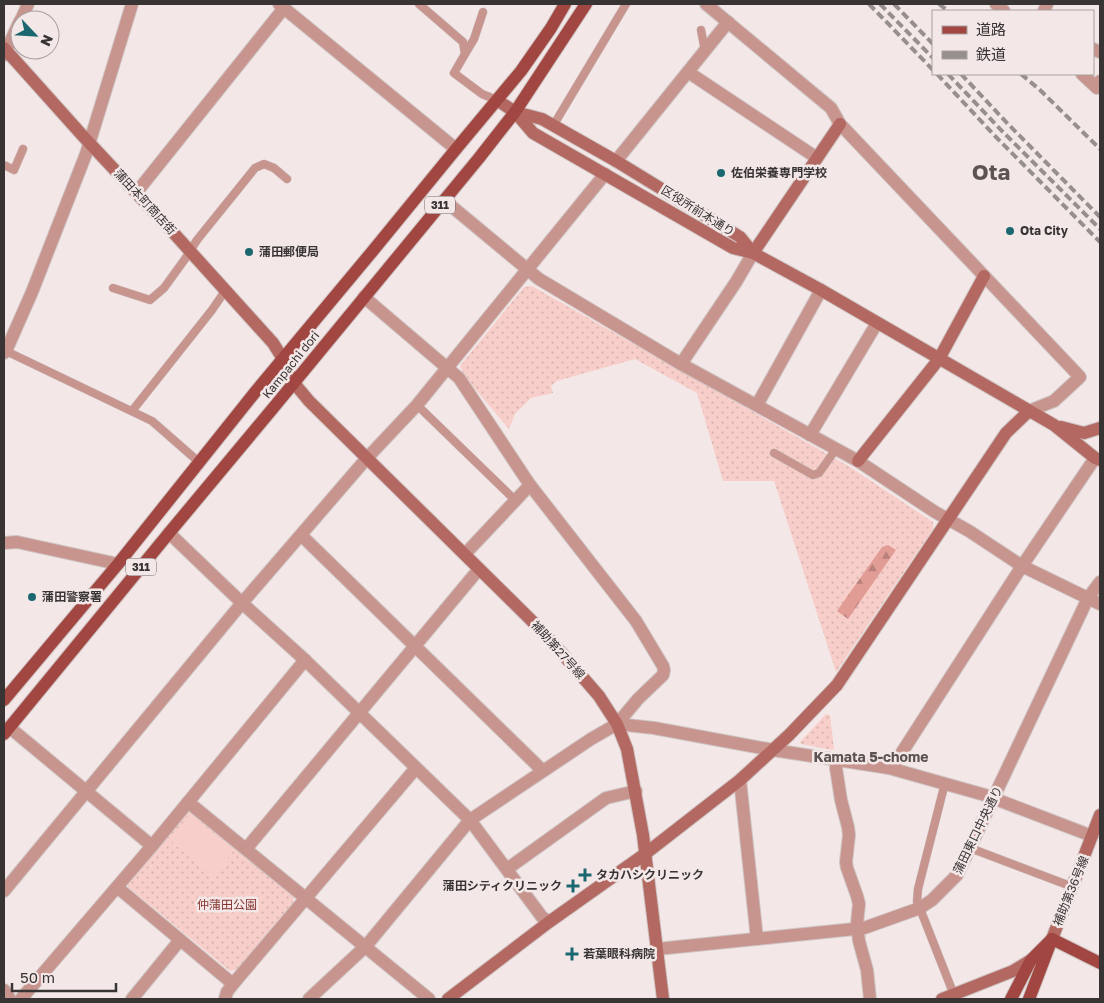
<svg xmlns="http://www.w3.org/2000/svg" width="1104" height="1003" font-family="'Golos Text','Noto Sans JP',sans-serif">
<style>
.grass{fill:url(#grass-dots)}
.forest{fill:url(#forest-firs)}
.garden{fill:#f8ceca}
.lines{fill:none;stroke-linecap:round;stroke-linejoin:round}
.lane-casing{stroke:#cec4c3;stroke-width:9}
.street-casing{stroke:#cec4c3;stroke-width:14}
.secondary-casing{stroke:#cec4c3;stroke-width:14}
.primary-casing{stroke:#cec4c3;stroke-width:14}
.lane{stroke:#c8948e;stroke-width:8}
.street{stroke:#c8948e;stroke-width:12}
.secondary{stroke:#b36861;stroke-width:12}
.primary{stroke:#a14641;stroke-width:12}
.rail{stroke:#968f8e;stroke-width:4;stroke-dasharray:8 4;stroke-linecap:butt}
.poi-dot{fill:#1b6770;stroke:#f3e8e7;stroke-width:2}
.labels{text-anchor:middle;stroke-width:5;stroke-linejoin:round;paint-order:stroke}
.shield{fill:#f3e8e7;stroke:#706a6a;stroke-width:1}
.shield-label{font-size:11px;font-weight:bold;fill:#383434}
.poi-label{font-size:12px;font-weight:bold;fill:#383434;stroke:#f3e8e7;text-anchor:start}
.street-label{font-size:12px;fill:#383434;stroke:#f3e8e7}
.park-label{font-size:12px;fill:#863430;stroke:#f3e8e7}
.neighbourhood-label{font-size:14px;font-weight:bold;fill:#5c5352;stroke:#f3e8e7}
.town-label{font-size:22px;font-weight:bold;fill:#5c5352;stroke:#f3e8e7}
</style>
<defs>
<pattern id="grass-dots" width="8" height="8" patternUnits="userSpaceOnUse" patternTransform="scale(1.25)"><rect width="8" height="8" fill="#f8ceca"/><path d="M2 2h.1M6 6h.1" fill="none" stroke="#d5b2ae" stroke-width="1.8" stroke-linecap="round"/></pattern>
<pattern id="forest-firs" width="22" height="20" patternUnits="userSpaceOnUse" patternTransform="scale(1.25)"><rect width="22" height="20" fill="#e19c95"/><path d="M5 1l3.5 6h-7zM16 11l3.5 6h-7z" fill="#b7807a"/></pattern>
</defs>
<rect width="100%" height="100%" fill="#f3e8e7"/>
<!-- grass -->
<g class="grass">
<polygon points="532,286 850,467 933,522 933,529 836,672 774,481 723,481 697,393 635,359 557,381 551,386 553,393 531,398 515,414 509,429 465,377 460,366 524,287"/>
<polygon points="826,714 830,715 834,749 832,750 801,744 800,742"/>
<polygon points="188,811 194,812 293,893 294,905 241,969 230,971 128,887 128,882"/>
</g>
<!-- forest -->
<polygon class="forest" points="888,545 896,550 848,619 837,611 882,547"/>
<!-- garden -->
<polygon class="garden" points="190,814 234,850 214,876 169,840"/>
<g class="lines">
<!-- lane casing -->
<g class="lane-casing">
<g id="lane">
<polyline points="419,4 463,42 465,54 454,73 482,94 497,100"/>
<polyline points="701,30 705,51"/>
<polyline points="465,54 474,39 483,12"/>
<polyline points="553,126 626,4"/>
<polyline points="4,165 14,170 23,149"/>
<polyline points="113,288 150,300 164,288 185,259 197,240 255,168 264,164 274,168 287,179"/>
<polyline points="6,351 152,421 200,463"/>
<polyline points="417,405 515,500"/>
<polyline points="132,411 212,310 225,291"/>
<polyline points="774,453 813,475 819,473 836,449"/>
<polyline points="945,783 918,889 917,901 954,995"/>
<polyline points="970,848 1073,887"/>
</g>
</g>
<!-- street casing -->
<g class="street-casing">
<g id="street">
<polyline points="279,4 456,149"/>
<polyline points="706,4 831,108 840,124 1080,377 1054,401 1029,411"/>
<polyline points="996,4 1004,11"/>
<polyline points="1044,11 1047,4"/>
<polyline points="21,20 28,4"/>
<polyline points="1093,49 1100,52"/>
<polyline points="4,55 20,21"/>
<polyline points="688,72 817,158"/>
<polyline points="1082,74 1097,88 1100,81"/>
<polyline points="616,161 728,22"/>
<polyline points="136,193 284,8"/>
<polyline points="444,200 539,279 681,364 858,461 935,512 969,531 1022,566 1100,604"/>
<polyline points="4,353 6,351 32,292 86,154 132,4"/>
<polyline points="681,364 736,282 753,253"/>
<polyline points="757,405 821,290"/>
<polyline points="810,435 877,323"/>
<polyline points="169,533 242,603 305,660 470,820 542,917 549,922"/>
<polyline points="301,535 543,771"/>
<polyline points="4,543 17,542 118,564"/>
<polyline points="465,554 530,485"/>
<polyline points="617,724 654,728 773,750 889,768 985,795 1092,836"/>
<polyline points="9,727 152,846"/>
<polyline points="837,759 836,768 841,800 848,827 849,835 846,862 847,868 857,896 859,904 857,923 858,933 859,941 867,970 870,999"/>
<polyline points="889,768 897,760 1022,566 1095,458"/>
<polyline points="740,780 757,939"/>
<polyline points="188,802 429,999"/>
<polyline points="246,849 479,569"/>
<polyline points="507,869 606,798 636,791"/>
<polyline points="117,887 233,984"/>
<polyline points="4,891 242,603 367,458 417,405 605,174"/>
<polyline points="657,949 864,928 920,908 932,900 957,875 1088,598 1100,582"/>
<polyline points="4,990 10,999"/>
<polyline points="21,999 152,846 305,660"/>
<polyline points="132,999 180,940"/>
<polyline points="225,999 227,992 233,984 416,768"/>
<polyline points="309,999 366,946 470,820 591,739 617,724 638,699 663,675 664,670 663,666 636,621 530,485 459,378 364,297"/>
</g>
</g>
<!-- secondary casing -->
<g class="secondary-casing">
<g id="secondary">
<polyline points="4,48 82,135 170,229 273,343 283,359 294,383 309,401 530,619 552,642 599,696 617,724 627,749 643,835 663,999"/>
<polyline points="497,100 515,112 533,133 733,248 753,253 821,290 1054,425 1095,458 1100,460"/>
<polyline points="515,112 542,119 616,161 740,237 753,253"/>
<polyline points="753,253 840,124"/>
<polyline points="1061,427 1084,433 1100,428"/>
<polyline points="858,461 939,359 984,276"/>
<polyline points="1052,939 1100,815"/>
<polyline points="448,999 549,922 645,854 740,780 789,735 837,685 1006,433 1029,411"/>
<polyline points="942,999 1013,971 1031,960"/>
</g>
</g>
<!-- primary casing -->
<g class="primary-casing">
<g id="primary">
<polyline points="4,700 118,564 256,391 371,253 456,149 521,71 551,28 565,4"/>
<polyline points="4,734 169,533 274,407 479,158 515,112 586,4"/>
<polyline points="1052,939 1100,963"/>
<polyline points="1011,999 1031,960 1052,939"/>
<polyline points="1029,999 1050,944"/>
</g>
</g>
<!-- lane -->
<use href="#lane" class="lane"/>
<!-- street -->
<use href="#street" class="street"/>
<!-- secondary -->
<use href="#secondary" class="secondary"/>
<!-- primary -->
<use href="#primary" class="primary"/>
<!-- rail -->
<g class="rail">
<polyline points="869,4 933,70"/>
<polyline points="880,4 933,58"/>
<polyline points="894,4 933,44"/>
<polyline points="939,4 948,11"/>
<polyline points="937,74 995,136 1100,242"/>
<polyline points="948,74 1001,130 1100,229"/>
<polyline points="961,74 1008,124 1100,217"/>
<polyline points="1021,74 1040,90 1100,149"/>
</g>
</g>
<!-- markers -->
<g class="poi-dot">
<circle cx="721" cy="173" r="5"/>
<circle cx="1010" cy="231" r="5"/>
<circle cx="249" cy="252" r="5"/>
<circle cx="32" cy="597" r="5"/>
<path d="M582.5 867.5h5v5h5v5h-5v5h-5v-5h-5v-5h5z"/>
<path d="M570.5 878.5h5v5h5v5h-5v5h-5v-5h-5v-5h5z"/>
<path d="M569.5 946.5h5v5h5v5h-5v5h-5v-5h-5v-5h5z"/>
</g>
<g class="labels">
<!-- shield labels -->
<g class="shield">
<rect x="425" y="196.5" width="30" height="17" rx="4"/>
<rect x="126" y="558.5" width="30" height="17" rx="4"/>
</g>
<g class="shield-label">
<text x="440" y="209">311</text>
<text x="141" y="571">311</text>
</g>
<!-- poi labels -->
<g class="poi-label">
<text x="731" y="177">佐伯栄養専門学校</text>
<text x="1020" y="235">Ota City</text>
<text x="259" y="256">蒲田郵便局</text>
<text x="42" y="601">蒲田警察署</text>
<text x="596" y="879">タカハシクリニック</text>
<text x="562" y="890" text-anchor="end">蒲田シティクリニック</text>
<text x="583" y="958">若葉眼科病院</text>
</g>
<!-- street labels -->
<g class="street-label">
<text transform="translate(145 202) rotate(47)" y="4">蒲田本町商店街</text>
<text transform="translate(698 211) rotate(32)" y="4">区役所前本通り</text>
<text transform="translate(291 365) rotate(-51)" y="4">Kampachi dori</text>
<text transform="translate(558 650) rotate(48)" y="4">補助第27号線</text>
<text transform="translate(978 830) rotate(-64)" y="4">蒲田東口中央通り</text>
<text transform="translate(1071 891) rotate(-68)" y="4">補助第36号線</text>
</g>
<!-- park labels -->
<g class="park-label">
<text x="227" y="909">仲蒲田公園</text>
</g>
<!-- neighbourhood labels -->
<g class="neighbourhood-label">
<text x="871" y="762">Kamata 5-chome</text>
</g>
<!-- town labels -->
<g class="town-label">
<text x="991" y="180">Ota</text>
</g>
</g>
<!-- border -->
<rect width="1104" height="1003" fill="none" stroke="#383434" stroke-width="10"/>
<!-- legend -->
<rect x="932" y="10" width="162" height="65" fill="#f3e8e7" stroke="#a8a09f"/>
<rect x="942" y="26" width="25" height="8" fill="#a14641" stroke="#a8a09f"/>
<text x="976" y="35" font-size="15" fill="#383434">道路</text>
<rect x="942" y="51" width="25" height="8" fill="#968f8e" stroke="#a8a09f"/>
<text x="976" y="60" font-size="15" fill="#383434">鉄道</text>
<!-- north arrow -->
<g transform="translate(35 35) rotate(115)"><circle r="24" fill="#f3e8e7" stroke="#a8a09f"/>
<path d="M0-4L9 19L0 12L-9 19Z" fill="#1b6770"/>
<text y="-8" font-size="14" font-weight="bold" text-anchor="middle" fill="#383434">N</text>
</g>
<!-- scale -->
<path d="M12 983v8h104v-8" fill="none" stroke="#383434" stroke-width="2.5"/>
<text x="20" y="983" font-size="15" fill="#383434" stroke="#f3e8e7" stroke-width="4" paint-order="stroke">50 m</text>
</svg>
